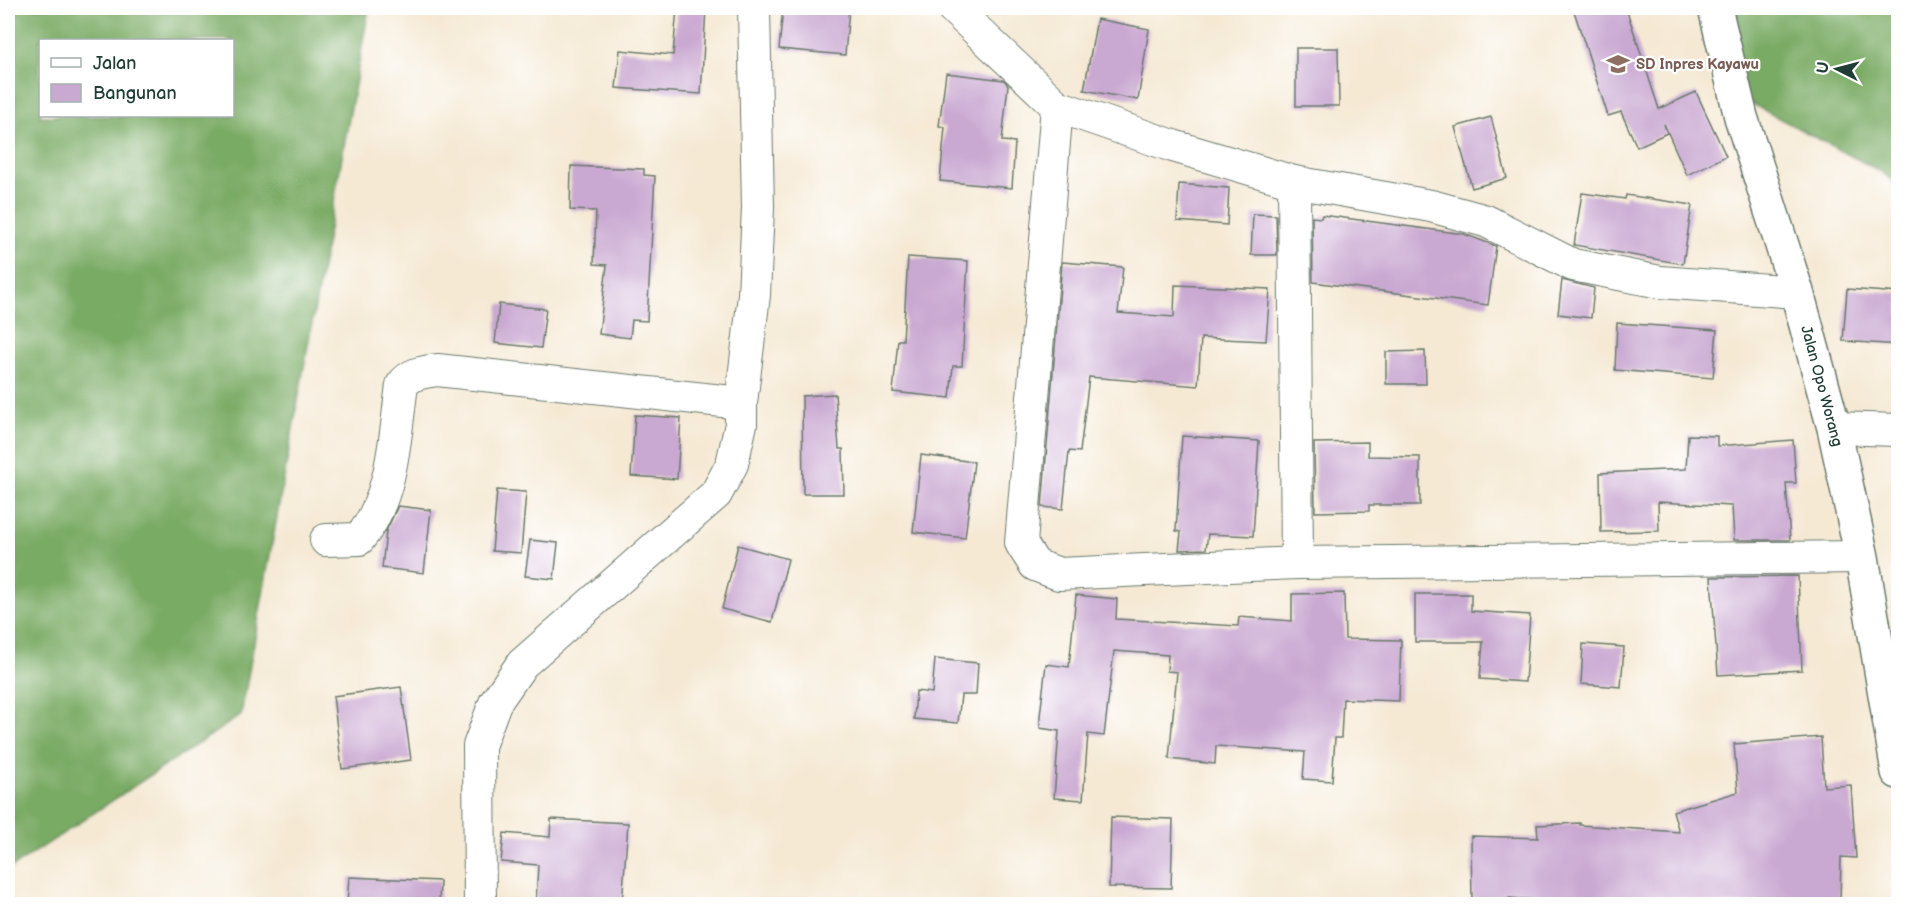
<svg xmlns="http://www.w3.org/2000/svg" width="1906" height="912" font-family="'Balsamiq Sans',sans-serif">
<style>
.forest{fill:#7aab65;stroke:#4c744c;stroke-width:1.5;fill-rule:evenodd}
.building{fill:#c9a8d1}
.lines{fill:none;stroke-linecap:round;stroke-linejoin:round}
.street-casing{stroke:#6a796c;stroke-width:34}
.secondary-casing{stroke:#6a796c;stroke-width:36}
.street{stroke:#fff;stroke-width:32}
.secondary{stroke:#fff;stroke-width:33}
.labels{text-anchor:middle;stroke-width:4.5;stroke-linejoin:round;paint-order:stroke}
.education-label{font-size:15px;font-weight:bold;fill:#785e54;stroke:#fff;text-anchor:start}
.street-label{font-size:15px;fill:#1f3d34;stroke:#fff}
</style>
<rect width="100%" height="100%" fill="#fff"/>
<filter id="ink" filterUnits="userSpaceOnUse"><feTurbulence type="fractalNoise" baseFrequency=".0167" numOctaves="2"/><feDisplacementMap in="SourceGraphic" scale="12" xChannelSelector="R" yChannelSelector="G"/><feConvolveMatrix kernelMatrix="1 2 1 2 8 2 1 2 1" color-interpolation-filters="sRGB"/></filter>
<filter id="wash" filterUnits="userSpaceOnUse"><feTurbulence type="fractalNoise" baseFrequency=".008" numOctaves="4" result="noise"/><feDisplacementMap in="SourceGraphic" scale="24" xChannelSelector="R" yChannelSelector="G"/><feGaussianBlur stdDeviation="1.35" result="paint"/><feColorMatrix in="noise" values="0 0 0 0 0 0 0 0 0 0 0 0 0 0 0 0 0 1.4 0 .05"/><feComposite in="paint" operator="in"/></filter>
<g filter="url(#wash)">
<rect width="100%" height="100%" fill="#f5e9d4"/>
<!-- forest -->
<g class="forest">
<path d="M8,8H369L241,715L8,870ZM40,40H232V116H40Z"/>
<polygon points="1727,8 1898,8 1898,186 1882,172 1746,101"/>
</g>
<g id="blocks">
<!-- building -->
<g class="building">
<polygon points="677,8 706,8 701,94 616,88 620,50 673,55"/>
<polygon points="783,8 849,8 845,55 779,49"/>
<polygon points="1573,8 1626,8 1659,109 1696,92 1726,156 1687,175 1664,124 1667,133 1637,147 1621,112 1608,116"/>
<polygon points="1097,19 1149,29 1138,100 1084,90"/>
<polygon points="1296,48 1338,48 1339,106 1296,106"/>
<polygon points="946,73 1004,80 1008,85 1002,141 1015,142 1012,188 940,181 945,127 939,126"/>
<polygon points="1491,117 1507,178 1472,188 1455,127"/>
<polygon points="571,166 644,169 644,175 655,176 647,321 632,320 630,338 599,334 607,265 594,264 596,211 570,210"/>
<polygon points="1179,184 1229,188 1227,225 1177,221"/>
<polygon points="1582,193 1625,199 1626,195 1692,205 1683,264 1574,245"/>
<polygon points="1253,214 1276,215 1277,255 1251,255"/>
<polygon points="1322,215 1464,234 1496,246 1488,305 1313,282 1312,217 1321,218"/>
<polygon points="908,257 968,261 962,366 953,366 950,398 893,392 898,340 903,340"/>
<polygon points="1062,262 1123,267 1118,313 1174,317 1175,285 1270,289 1266,341 1201,338 1198,386 1089,377 1080,452 1069,451 1063,509 1042,507"/>
<polygon points="1562,280 1594,288 1591,318 1558,314"/>
<polygon points="1847,289 1899,293 1899,345 1843,341"/>
<polygon points="499,304 546,309 541,348 495,343"/>
<polygon points="1617,323 1717,330 1713,378 1615,370"/>
<polygon points="1425,351 1426,384 1386,384 1386,352"/>
<polygon points="835,394 839,449 843,449 844,494 803,494 802,396"/>
<polygon points="635,415 681,418 677,479 631,476"/>
<polygon points="1688,435 1717,436 1717,446 1793,440 1796,483 1786,483 1790,540 1734,540 1732,506 1658,502 1659,531 1601,532 1600,473 1686,469"/>
<polygon points="1182,436 1259,441 1253,536 1208,534 1206,549 1179,550 1181,532 1176,531"/>
<polygon points="1368,442 1368,456 1420,457 1420,505 1369,505 1369,511 1315,512 1314,443"/>
<polygon points="921,455 974,462 965,538 913,532"/>
<polygon points="497,490 526,492 521,553 492,551"/>
<polygon points="398,506 431,510 424,573 382,568 386,531"/>
<polygon points="530,540 558,543 554,579 525,576"/>
<polygon points="738,545 788,559 772,622 722,609"/>
<polygon points="1798,576 1802,670 1718,675 1711,577"/>
<polygon points="1344,593 1345,639 1401,640 1399,701 1343,699 1341,738 1335,738 1332,781 1303,779 1305,752 1216,746 1215,764 1169,759 1177,672 1167,671 1168,655 1114,651 1104,736 1088,734 1083,800 1054,798 1059,731 1040,728 1040,716 1046,664 1069,667 1076,595 1117,599 1116,619 1238,626 1239,617 1292,621 1292,594"/>
<polygon points="1415,594 1471,594 1471,611 1530,615 1525,682 1480,679 1483,642 1415,642"/>
<polygon points="1583,644 1624,647 1621,687 1581,684"/>
<polygon points="935,659 978,663 976,695 961,695 958,723 914,719 916,691 932,693"/>
<polygon points="401,687 411,760 342,769 333,696"/>
<polygon points="1821,737 1824,787 1851,785 1856,858 1841,857 1840,904 1588,904 1509,898 1509,904 1472,904 1471,836 1538,838 1537,825 1580,823 1580,825 1679,832 1673,811 1738,792 1734,744"/>
<polygon points="1111,817 1173,819 1171,888 1109,887"/>
<polygon points="551,819 628,823 622,904 536,902 538,865 501,862 504,833 550,837"/>
<polygon points="349,877 440,881 439,904 347,904"/>
</g>
</g>
</g>
<g filter="url(#ink)">
<use href="#blocks" fill-opacity="0" stroke="#6a796c" stroke-width="1.5"/>
<g class="lines">
<!-- street casing -->
<g class="street-casing">
<g id="street">
<polyline points="953,8 1057,106 1021,543 1035,565 1059,574 1297,563 1862,557"/>
<polyline points="1057,106 1173,146 1294,182 1297,563"/>
<polyline points="1294,182 1431,206 1486,221 1573,265 1660,282 1797,292"/>
<polyline points="1834,428 1898,430"/>
<path d="M326,540L359,539C393,500 395,435 402,385C411,373 423,372 437,370L741,403"/>
<polyline points="480,904 479,746 495,703 522,664 716,494 732,464 741,424 741,403 754,295 758,208 754,8"/>
</g>
</g>
<!-- secondary casing -->
<g class="secondary-casing">
<polyline id="secondary" points="1715,8 1741,117 1797,292 1834,428 1862,557 1898,772"/>
</g>
<!-- street -->
<use href="#street" class="street"/>
<!-- secondary -->
<use href="#secondary" class="secondary"/>
</g>
</g>
<!-- icons -->
<defs>
<g id="school-bare" transform="scale(1.8)"><path d="M0-5L7-2L0 1L-7-2ZM-4 1L0 2.5L4 1V4Q0 6-4 4Z" fill="#8d6e63" stroke="#fff" stroke-width="2.5" paint-order="stroke"/></g>
</defs>
<g fill-rule="evenodd">
<use href="#school-bare" x="1618" y="64"/>
</g>
<g class="labels">
<!-- education labels -->
<g class="education-label">
<text x="1636" y="69">SD Inpres Kayawu</text>
</g>
<!-- street labels -->
<g class="street-label">
<text transform="translate(1822 386) rotate(75)" y="5">Jalan Opo Worang</text>
</g>
</g>
<!-- margin -->
<rect width="1906" height="912" fill="none" stroke="#fff" stroke-width="30"/>
<!-- legend -->
<rect x="39" y="39" width="195" height="78" fill="#ffffff" stroke="#a5b1ae" stroke-width="1.5"/>
<rect x="51" y="58" width="30" height="9" fill="#ffffff" stroke="#a5b1ae" stroke-width="1.5"/>
<text x="93" y="69" font-size="18" fill="#1f3d34">Jalan</text>
<rect x="51" y="84" width="30" height="18" fill="#c9a8d1" stroke="#a5b1ae" stroke-width="1.5"/>
<text x="93" y="99" font-size="18" fill="#1f3d34">Bangunan</text>
<!-- north arrow -->
<g transform="translate(1837 69) rotate(276)" stroke="#ffffff" stroke-width="4.5" paint-order="stroke">
<path d="M0-4.5L10 22L0 15L-10 22Z" fill="#1f3d34"/>
<text y="-9" font-size="16" font-weight="bold" text-anchor="middle" fill="#1f3d34">U</text>
</g>
</svg>
